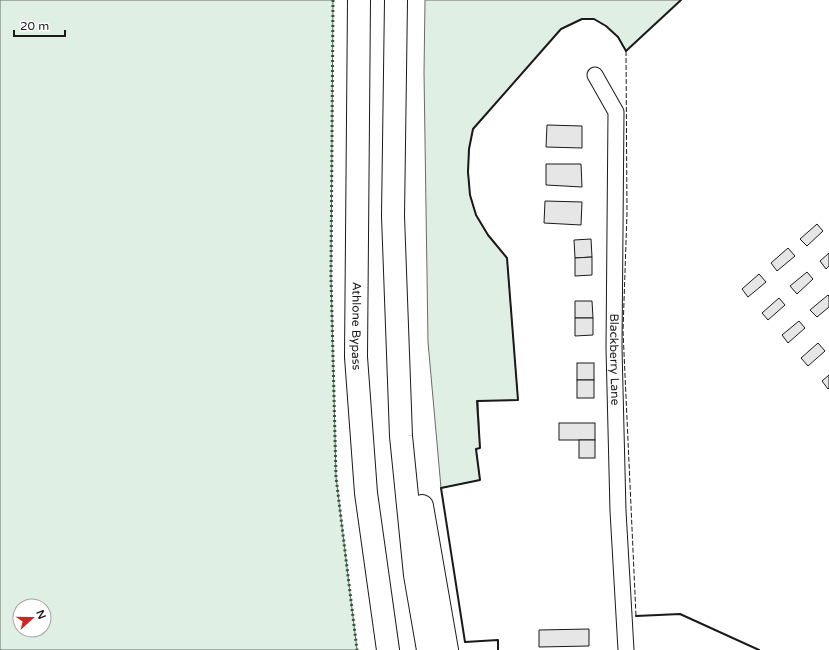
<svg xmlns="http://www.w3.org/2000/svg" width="829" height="650" font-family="'Varela Round',sans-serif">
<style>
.green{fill:#e0efe3;stroke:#6a6a6a;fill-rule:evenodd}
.building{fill:#e6e6e6;stroke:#1a1a1a}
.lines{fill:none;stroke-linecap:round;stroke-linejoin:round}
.minor-casing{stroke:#1a1a1a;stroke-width:17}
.trunk-casing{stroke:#1a1a1a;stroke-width:24}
.minor{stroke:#fff;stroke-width:15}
.trunk{stroke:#fff;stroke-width:22}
.hedge{stroke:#2b5a34;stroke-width:3;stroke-dasharray:2 3;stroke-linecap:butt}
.fence{stroke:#1a1a1a;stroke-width:1;stroke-dasharray:5 2;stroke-linecap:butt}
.wall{stroke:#1a1a1a;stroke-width:2}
.labels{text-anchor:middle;stroke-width:3;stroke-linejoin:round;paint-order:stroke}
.street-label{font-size:12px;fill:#1a1a1a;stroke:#fff}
</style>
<rect width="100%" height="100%" fill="#fff"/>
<!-- green -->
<g class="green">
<path d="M0,0H333L331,276L336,477L357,650H0ZM20,606H44V630H20Z"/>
<polygon points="425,0 681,0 626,51 618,37 606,26 594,19 582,19 561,29 473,129 469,149 468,172 470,195 476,215 488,235 507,258 518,400 478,401 480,448 476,449 480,480 441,488 428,342 424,73"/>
</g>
<!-- building -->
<g class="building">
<polygon points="547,125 582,126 582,148 546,147"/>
<polygon points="546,164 581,164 582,187 546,185"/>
<polygon points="545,201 582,202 581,225 544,223"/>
<polygon points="817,224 823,231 807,246 800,239"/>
<polygon points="591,239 592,257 575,258 574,240"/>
<polygon points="788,248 795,256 777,271 771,263"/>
<polygon points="829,253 829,266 826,269 820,261"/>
<polygon points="592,257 592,275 575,276 575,258"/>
<polygon points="807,272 813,279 797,294 790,286"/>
<polygon points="759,274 766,282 748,297 742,289"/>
<polygon points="828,295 829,296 829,307 817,317 810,310"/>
<polygon points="779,298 785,305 768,320 762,313"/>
<polygon points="575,301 592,301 593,318 575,318"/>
<polygon points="575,318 593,318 593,335 575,336"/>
<polygon points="799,321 805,328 788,343 782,335"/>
<polygon points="818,343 825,351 808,366 801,358"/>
<rect x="577" y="363" width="17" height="17"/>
<polygon points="829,375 829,388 828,389 822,381"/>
<rect x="577" y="380" width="17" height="18"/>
<rect x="559" y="423" width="36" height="17"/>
<rect x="579" y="440" width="16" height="18"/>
<polygon points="589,629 589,646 539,647 539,630"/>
</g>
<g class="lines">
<!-- minor casing -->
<g class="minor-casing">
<g id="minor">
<path id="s1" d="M595,75L616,112L614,348L618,511L626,650"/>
</g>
</g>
<!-- trunk casing -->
<g class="trunk-casing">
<g id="trunk">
<path id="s2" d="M359,0L356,357L366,493L388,650"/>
<polyline points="396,0 393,216 401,436 415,575 428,650"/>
<polyline points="422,506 447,650"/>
</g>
</g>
<!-- minor -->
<use href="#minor" class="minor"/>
<!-- trunk -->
<use href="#trunk" class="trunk"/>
<!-- hedge -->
<polyline class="hedge" points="333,0 331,276 336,477 357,650"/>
<!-- fence -->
<polyline class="fence" points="626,51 627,213 623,331 636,616"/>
<!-- wall -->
<g class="wall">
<polyline points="636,616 680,614 759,650"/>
<polyline points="498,650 498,640 465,642 441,488 480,480 476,449 480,448 477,401 518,400 507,258 488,235 476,215 470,195 468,172 469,149 473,129 561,29 582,19 594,19 606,26 618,37 626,51 681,0"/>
</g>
</g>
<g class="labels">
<!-- street labels -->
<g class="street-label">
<text dy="4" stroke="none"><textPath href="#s2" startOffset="326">Athlone Bypass</textPath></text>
<text dy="4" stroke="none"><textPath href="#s1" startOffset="290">Blackberry Lane</textPath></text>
</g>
</g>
<!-- north arrow -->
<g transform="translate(32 618) rotate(69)"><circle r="19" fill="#ffffff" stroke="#a3a3a3"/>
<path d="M0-3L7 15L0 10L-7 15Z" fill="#c62828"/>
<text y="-6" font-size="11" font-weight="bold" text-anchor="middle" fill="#1a1a1a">N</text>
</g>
<!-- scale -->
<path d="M14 30v6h51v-6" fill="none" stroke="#1a1a1a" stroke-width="2"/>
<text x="20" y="30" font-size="12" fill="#1a1a1a" stroke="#ffffff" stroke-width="3" paint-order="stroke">20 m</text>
</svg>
